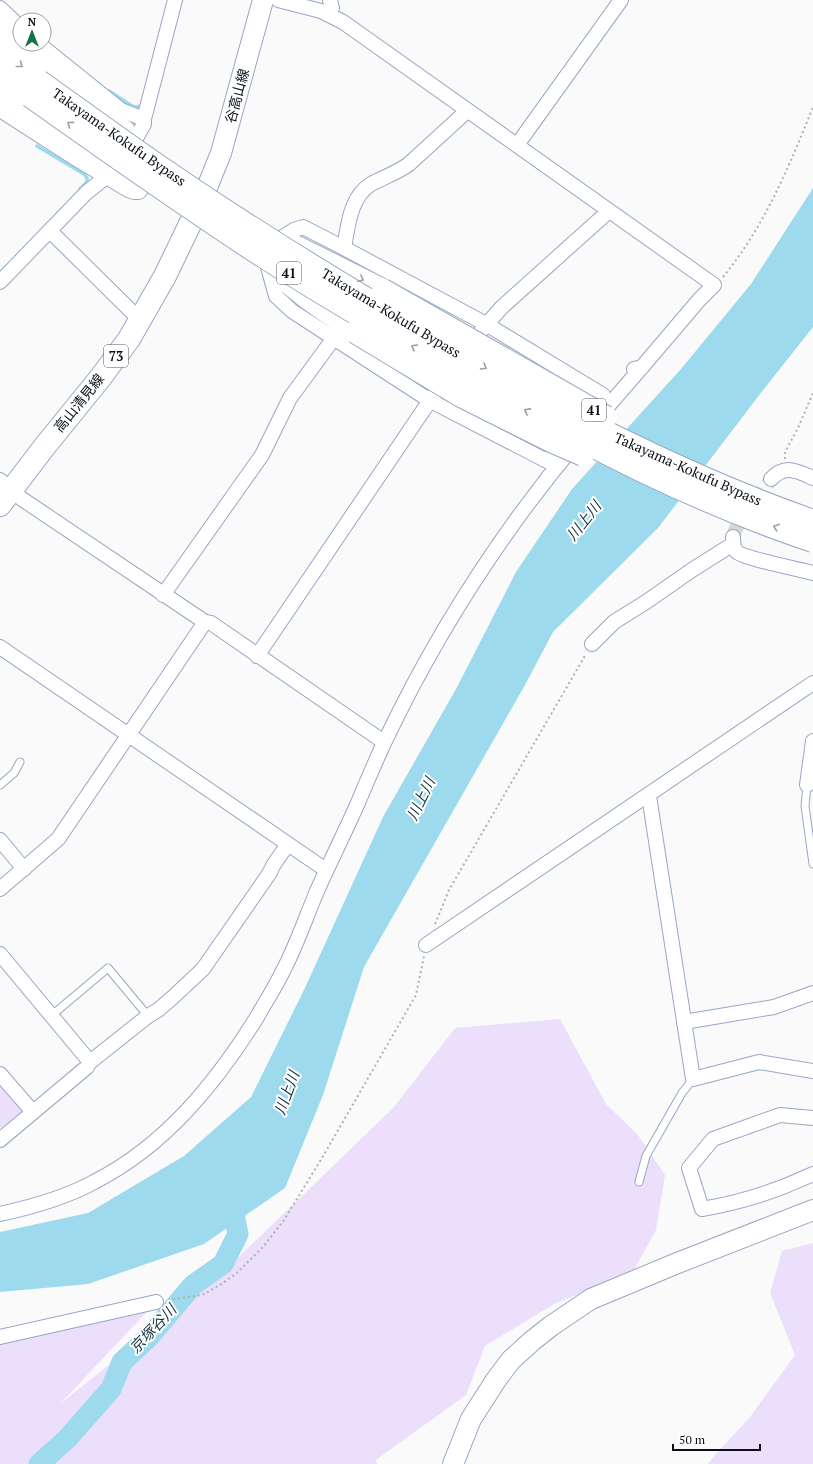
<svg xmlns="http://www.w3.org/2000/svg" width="813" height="1464" font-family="'PT Serif','Noto Sans JP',serif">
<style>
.green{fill:#ebdffc}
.water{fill:#9ddaee}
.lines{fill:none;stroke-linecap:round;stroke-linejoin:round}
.stream{stroke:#9ddaee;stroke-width:3.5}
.river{stroke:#9ddaee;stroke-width:21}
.street-tunnel{stroke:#d6d7d8;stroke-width:14;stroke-dasharray:14 7;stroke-linecap:butt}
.lane-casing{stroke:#96a7c5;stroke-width:9}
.street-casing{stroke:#96a7c5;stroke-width:16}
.secondary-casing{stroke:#96a7c5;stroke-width:22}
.primary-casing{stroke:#96a7c5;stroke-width:24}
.highway-casing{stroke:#96a7c5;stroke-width:24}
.path{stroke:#afb1b4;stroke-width:2;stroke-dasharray:2 3;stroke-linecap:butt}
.lane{stroke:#fff;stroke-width:7}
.street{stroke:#fff;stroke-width:14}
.secondary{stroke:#fff;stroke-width:20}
.primary{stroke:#fff;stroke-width:22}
.highway{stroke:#fff;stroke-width:22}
.highway-bridge-casing{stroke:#96a7c5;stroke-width:24;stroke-linecap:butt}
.highway-bridge{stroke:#fff;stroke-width:22}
.oneway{stroke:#9d9fa3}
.labels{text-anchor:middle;stroke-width:4;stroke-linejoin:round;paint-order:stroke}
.shield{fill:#fff;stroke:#53565e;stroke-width:1}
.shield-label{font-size:13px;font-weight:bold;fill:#090e19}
.street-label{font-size:14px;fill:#090e19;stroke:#fff}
.water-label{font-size:15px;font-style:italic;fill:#14323b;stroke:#fff}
</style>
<rect width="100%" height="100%" fill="#fafafa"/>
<!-- green -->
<g class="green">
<polygon points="560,1019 606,1104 638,1135 665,1175 656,1230 633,1272 554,1304 485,1346 466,1395 376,1460 377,1464 0,1464 0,1337 156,1302 60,1404 217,1278 394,1107 455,1028"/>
<polygon points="0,1079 23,1107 23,1113 3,1130 0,1127"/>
<polygon points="813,1243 813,1464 708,1464 714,1456 750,1417 795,1355 770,1293 782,1251"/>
</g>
<!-- water -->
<polygon class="water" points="813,188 813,327 760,394 658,528 553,632 525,685 364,967 323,1095 285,1188 204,1244 88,1284 0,1292 0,1232 88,1213 184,1156 251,1097 304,990 383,817 456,689 516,572 572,489 681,369 751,284"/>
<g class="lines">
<!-- stream -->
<g class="stream">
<polyline points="109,91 132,106 136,107 141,106 143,103"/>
<polyline points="37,146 84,174 87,178 87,182 80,189"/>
</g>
<!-- river -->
<polyline class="river" points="39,1464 67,1439 111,1389 122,1362 149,1337 193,1285 223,1264 238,1234 233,1210 235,1194"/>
<!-- street-tunnel -->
<polyline class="street-tunnel" points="733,537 736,528 771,479"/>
<!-- lane casing -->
<g class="lane-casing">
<g id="lane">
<polyline points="0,785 14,773 20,762"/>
<polyline points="807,785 805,806 813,864"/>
<polyline points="51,1016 108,968 148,1016"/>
<polyline points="639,1182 646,1156 682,1093 693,1079"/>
</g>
</g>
<!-- street casing -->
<g class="street-casing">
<g id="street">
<polyline points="278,0 321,11 343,22 714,285 699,300 642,367 634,369"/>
<polyline points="330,0 332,8"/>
<polyline points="0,8 20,27"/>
<polyline points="39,44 121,110 144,119"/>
<polyline points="0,110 78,160 128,190 134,192 139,192 144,186"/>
<polyline points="135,140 144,124 144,119 175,0"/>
<polyline points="517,145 621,0"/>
<polyline points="50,231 132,312"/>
<path d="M281,238L294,230L303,227L344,248C348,226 350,197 371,184C384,177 397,173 409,164L467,111"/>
<polyline points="344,248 486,324 603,395 587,414"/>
<polyline points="268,267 276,296 292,311 429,400 547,461 566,439"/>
<polyline points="0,282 86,193 106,177"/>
<polyline points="481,331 501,308 609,211"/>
<polyline points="596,420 642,367"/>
<path d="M771,479C785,464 797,471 813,478"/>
<polyline points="0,480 22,499 205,622 211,623 384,742"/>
<path d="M733,537C733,543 733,548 737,552C746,559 799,569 813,573"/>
<polyline points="163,595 262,455 290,398 334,338"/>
<polyline points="592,644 614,622 646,602 692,570 733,544"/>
<polyline points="0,647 326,870"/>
<polyline points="257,656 435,393"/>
<polyline points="807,785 813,741"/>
<polyline points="649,796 693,1079 759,1062 813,1071"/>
<polyline points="0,840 24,869"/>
<polyline points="0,889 58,839 205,622"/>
<polyline points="426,945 813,683"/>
<polyline points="0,954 90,1062"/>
<polyline points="684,1022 774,1007 813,993"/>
<polyline points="0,1074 33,1112"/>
<path d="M813,1118L780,1115L713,1139L689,1168L702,1209C739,1203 779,1190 813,1174"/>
<polyline points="0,1140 87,1067 90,1062 148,1016 158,1010 172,998 203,969 269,874 274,864 288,844"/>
<path d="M0,1214C32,1207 65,1198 94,1182C165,1146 216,1083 257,1017C266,1001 276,986 284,969C297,944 306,917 317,891C330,862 344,834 357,805C366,784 375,762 385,741C436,634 500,534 576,443"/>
<polyline points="0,1337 156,1302"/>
</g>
</g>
<!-- secondary casing -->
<g class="secondary-casing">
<g id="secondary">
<polyline points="206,190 221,153 263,0"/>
<polyline points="453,1464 471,1419 496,1380 511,1360 532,1341 551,1326 591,1299 675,1264 813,1210"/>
</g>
</g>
<!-- primary casing -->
<g class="primary-casing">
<polyline id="primary" points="0,505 45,446 101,377 129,339 165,276 204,195"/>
</g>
<!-- highway casing -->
<g class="highway-casing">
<g id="highway">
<polyline points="0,29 124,131"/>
<polyline points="0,50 39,81"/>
<polyline points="0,73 30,96"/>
<polyline points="0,96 64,138 131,178"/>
<polyline points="295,246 383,290"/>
<polyline points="279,275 306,297 355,332"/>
</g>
</g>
<!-- path -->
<g class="path">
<path d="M723,277C764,227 789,167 813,107"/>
<polyline points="785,459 785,452 798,428 813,393"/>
<polyline points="435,924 449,890 586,654"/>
<polyline points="168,1300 202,1295 220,1285 237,1273 263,1247 284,1220 322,1158 416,995 424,956"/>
</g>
<!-- lane -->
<use href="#lane" class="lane"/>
<!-- street -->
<use href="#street" class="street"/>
<!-- secondary -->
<use href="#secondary" class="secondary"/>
<!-- primary -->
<use href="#primary" class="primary"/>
<!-- highway -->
<use href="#highway" class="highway"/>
<!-- highway-bridge casing -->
<g class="highway-bridge-casing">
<g id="highway-bridge">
<path d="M39,81C70,103 100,125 130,146C226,214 325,275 426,334C550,406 677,473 813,521"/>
<path d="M30,96C103,148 176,199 250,248C324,296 400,340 476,383C584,444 695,502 813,541"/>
<polyline points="383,290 606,417"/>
<polyline points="355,332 461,396 553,442 583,455"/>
</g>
</g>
<!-- highway-bridge -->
<use href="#highway-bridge" class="highway-bridge"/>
</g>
<!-- one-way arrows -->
<defs><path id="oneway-chevron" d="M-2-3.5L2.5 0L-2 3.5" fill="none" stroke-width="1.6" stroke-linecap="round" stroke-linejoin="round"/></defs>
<g class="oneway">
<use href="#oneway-chevron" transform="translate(20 65) rotate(38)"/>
<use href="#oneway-chevron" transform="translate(70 124) rotate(-144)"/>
<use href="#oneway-chevron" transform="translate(361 279) rotate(27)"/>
<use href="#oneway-chevron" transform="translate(414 347) rotate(-150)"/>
<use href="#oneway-chevron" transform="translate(484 367) rotate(30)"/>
<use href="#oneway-chevron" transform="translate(527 411) rotate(-152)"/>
<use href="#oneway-chevron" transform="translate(776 527) rotate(-160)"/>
</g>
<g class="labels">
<!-- shield labels -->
<g class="shield">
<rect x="277" y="262" width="24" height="22" rx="3"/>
<rect x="104" y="345" width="24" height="22" rx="3"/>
<rect x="582" y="399" width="24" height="22" rx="3"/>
</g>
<g class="shield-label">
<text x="289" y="278">41</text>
<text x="116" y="361">73</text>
<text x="594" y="415">41</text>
</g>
<!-- street labels -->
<g class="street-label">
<text transform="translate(237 96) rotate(-75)" y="5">谷高山線</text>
<text transform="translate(119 137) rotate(35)" y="5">Takayama-Kokufu Bypass</text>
<text transform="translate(391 313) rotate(31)" y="5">Takayama-Kokufu Bypass</text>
<text transform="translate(79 403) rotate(-51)" y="5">高山清見線</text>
<text transform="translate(688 469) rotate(24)" y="5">Takayama-Kokufu Bypass</text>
</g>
<!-- water labels -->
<g class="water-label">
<text transform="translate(584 521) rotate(-51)" y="5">川上川</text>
<text transform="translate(421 799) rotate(-64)" y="5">川上川</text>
<text transform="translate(287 1093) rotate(-70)" y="5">川上川</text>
<text transform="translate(153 1329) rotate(-47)" y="5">京塚谷川</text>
</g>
</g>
<!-- north arrow -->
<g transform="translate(32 32)"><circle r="19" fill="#ffffff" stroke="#9d9fa3"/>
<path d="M0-3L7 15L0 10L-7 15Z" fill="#147248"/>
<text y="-6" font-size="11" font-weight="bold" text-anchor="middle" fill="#090e19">N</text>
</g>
<!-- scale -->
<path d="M673 1444v6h87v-6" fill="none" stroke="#090e19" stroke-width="2"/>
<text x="679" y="1444" font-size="12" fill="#090e19" stroke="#ffffff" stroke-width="3" paint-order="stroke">50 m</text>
</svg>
